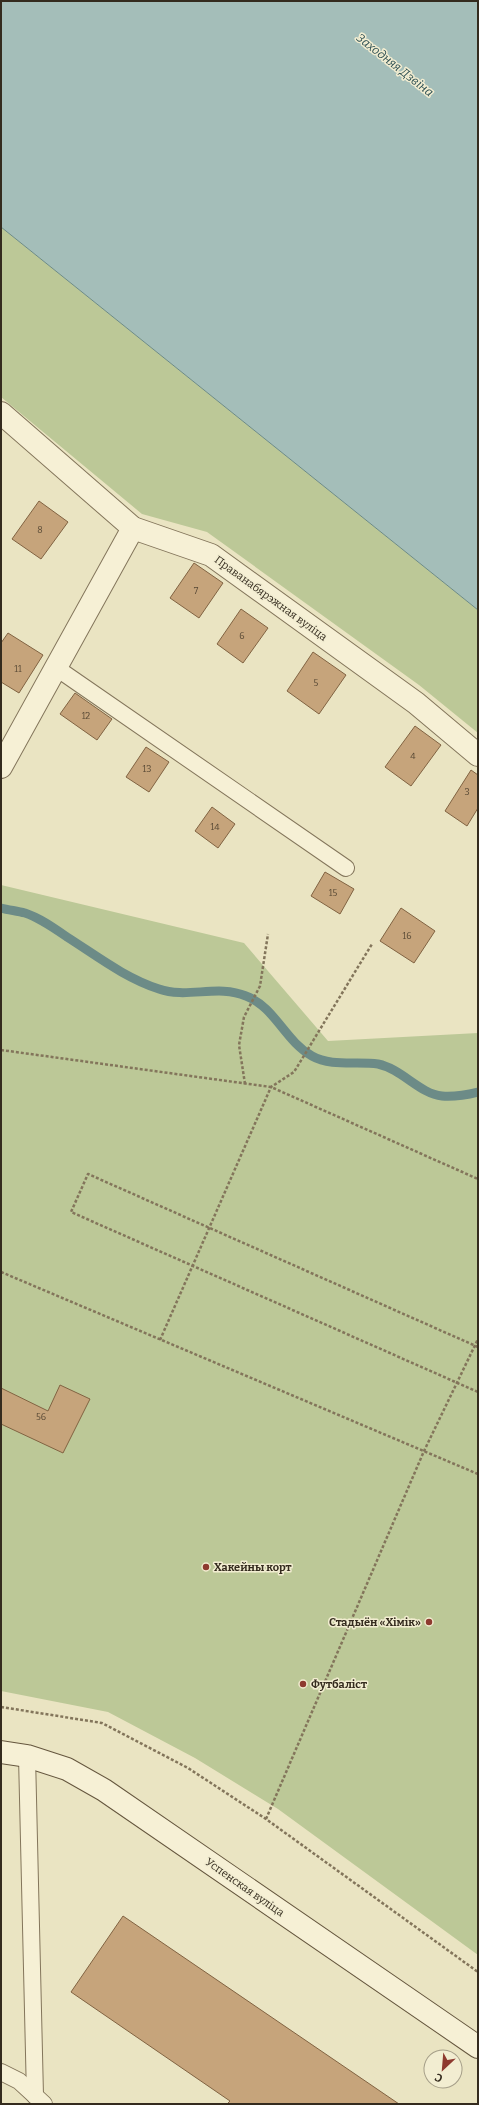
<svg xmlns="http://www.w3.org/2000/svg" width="479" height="2105" font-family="Bitter,serif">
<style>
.green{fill:#bcc897}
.water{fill:#a4beb9;stroke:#6c8b87}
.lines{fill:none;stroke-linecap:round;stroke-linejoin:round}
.stream{stroke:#6c8b87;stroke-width:9}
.building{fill:#c6a47b;stroke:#816342}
.lane-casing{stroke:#83755b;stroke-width:18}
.street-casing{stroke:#83755b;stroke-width:24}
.secondary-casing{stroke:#65563e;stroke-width:24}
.path{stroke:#83755b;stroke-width:2.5;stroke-dasharray:3 2;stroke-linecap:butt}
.lane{stroke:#f6f0d5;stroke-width:16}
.street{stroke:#f6f0d5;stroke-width:22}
.secondary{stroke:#f6f0d5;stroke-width:22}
.poi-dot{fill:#8e3a2f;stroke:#f2edd1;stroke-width:1.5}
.labels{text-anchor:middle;stroke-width:3;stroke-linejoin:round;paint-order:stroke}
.number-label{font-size:9px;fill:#584935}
.street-label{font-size:11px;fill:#342b1e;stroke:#f2edd1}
.poi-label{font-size:11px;font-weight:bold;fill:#342b1e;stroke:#f2edd1;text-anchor:start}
.water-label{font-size:12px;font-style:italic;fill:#2e5053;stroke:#f2edd1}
</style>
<rect width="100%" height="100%" fill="#eae4c2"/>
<!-- green -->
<g class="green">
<polygon points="1,227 478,610 478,733 419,685 207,532 142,514 1,397"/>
<polygon points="1,885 244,943 328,1041 478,1033 478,1955 278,1809 195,1758 108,1712 1,1691"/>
</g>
<!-- water -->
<polygon class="water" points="1,1 478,1 478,610 1,227"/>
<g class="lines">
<!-- stream -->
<path class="stream" d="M1,908C9,910 17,911 25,913C40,918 54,928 67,937C97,956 125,978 159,989C187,999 218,984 246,996C275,1007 285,1041 312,1056C331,1067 357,1061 378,1064C402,1069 420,1094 442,1096C455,1097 466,1095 478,1092"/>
</g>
<!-- building -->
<g class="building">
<polygon points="39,501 68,522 41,559 12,539"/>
<polygon points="194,563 223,583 199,618 170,598"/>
<polygon points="241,609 268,628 243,663 217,644"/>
<polygon points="8,633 43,655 19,693 1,682 1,643"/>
<polygon points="313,652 346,675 319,714 287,691"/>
<polygon points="75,693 112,719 97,740 60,714"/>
<polygon points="415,726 441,745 411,786 385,767"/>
<polygon points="146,747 169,762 149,792 126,777"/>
<polygon points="471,770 478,775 478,808 467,826 445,811"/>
<polygon points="212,807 235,824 218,848 195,831"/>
<polygon points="325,872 354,889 340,914 311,896"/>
<polygon points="401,908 435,931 414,963 380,941"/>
<polygon points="60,1385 90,1399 63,1453 1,1424 1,1388 48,1411"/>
<polygon points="123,1916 399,2104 227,2104 230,2101 71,1992"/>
</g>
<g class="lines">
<!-- lane casing -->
<g class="lane-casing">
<g id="lane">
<polyline points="55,667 346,868"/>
<polyline points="27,1756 35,2096"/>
<polyline points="1,2072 19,2081 44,2104"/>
</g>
</g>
<!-- street casing -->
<g class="street-casing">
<g id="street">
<polyline points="1,413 133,528 211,555 416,703 478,755"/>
<polyline points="1,767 133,528"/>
</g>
</g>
<!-- secondary casing -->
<g class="secondary-casing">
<polyline id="secondary" points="1,1752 27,1756 67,1769 104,1790 478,2047"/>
</g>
<!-- path -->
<g class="path">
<polyline points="1,1050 271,1087 478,1179"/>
<polyline points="245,1084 239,1045 244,1017 260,986 268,934"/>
<polyline points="1,1272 478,1474"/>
<polyline points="160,1340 271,1087 294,1072 372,944"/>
<polyline points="478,1347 88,1174 71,1212 478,1392"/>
<polyline points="1,1707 102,1723 188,1768 266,1819 478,1972"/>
<polyline points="266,1819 424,1451 478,1339"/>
</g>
<!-- lane -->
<use href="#lane" class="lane"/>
<!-- street -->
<use href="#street" class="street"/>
<!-- secondary -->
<use href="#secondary" class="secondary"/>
</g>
<!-- markers -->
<g class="poi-dot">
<circle cx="206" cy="1567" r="4"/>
<circle cx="429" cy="1622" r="4"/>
<circle cx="303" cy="1684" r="4"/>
</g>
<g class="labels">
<!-- number labels -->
<g class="number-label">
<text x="40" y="533">8</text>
<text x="196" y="594">7</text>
<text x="242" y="639">6</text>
<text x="18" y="672">11</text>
<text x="316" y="686">5</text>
<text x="86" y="719">12</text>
<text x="413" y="759">4</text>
<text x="147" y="772">13</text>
<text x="467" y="795">3</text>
<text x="215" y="830">14</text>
<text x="333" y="896">15</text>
<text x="407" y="939">16</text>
<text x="41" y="1420">56</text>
</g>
<!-- street labels -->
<g class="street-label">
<text transform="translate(271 598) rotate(36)" y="4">Праванабярэжная вуліца</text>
<text transform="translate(245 1887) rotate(35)" y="4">Успенская вуліца</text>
</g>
<!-- poi labels -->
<g class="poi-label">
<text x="214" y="1571">Хакейны корт</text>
<text x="421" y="1626" text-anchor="end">Стадыён «Хімік»</text>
<text x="311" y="1688">Футбаліст</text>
</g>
<!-- water labels -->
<g class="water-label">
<text transform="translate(395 65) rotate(38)" y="4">Заходняя Дзвіна</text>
</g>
</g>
<!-- border -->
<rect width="479" height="2105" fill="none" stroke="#342b1e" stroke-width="4"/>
<!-- north arrow -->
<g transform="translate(443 2069) rotate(206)"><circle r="19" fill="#f2edd1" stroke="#a69f89"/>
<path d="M0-3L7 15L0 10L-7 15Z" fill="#8e3a2f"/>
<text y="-6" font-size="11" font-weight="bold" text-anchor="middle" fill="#342b1e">С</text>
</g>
</svg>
